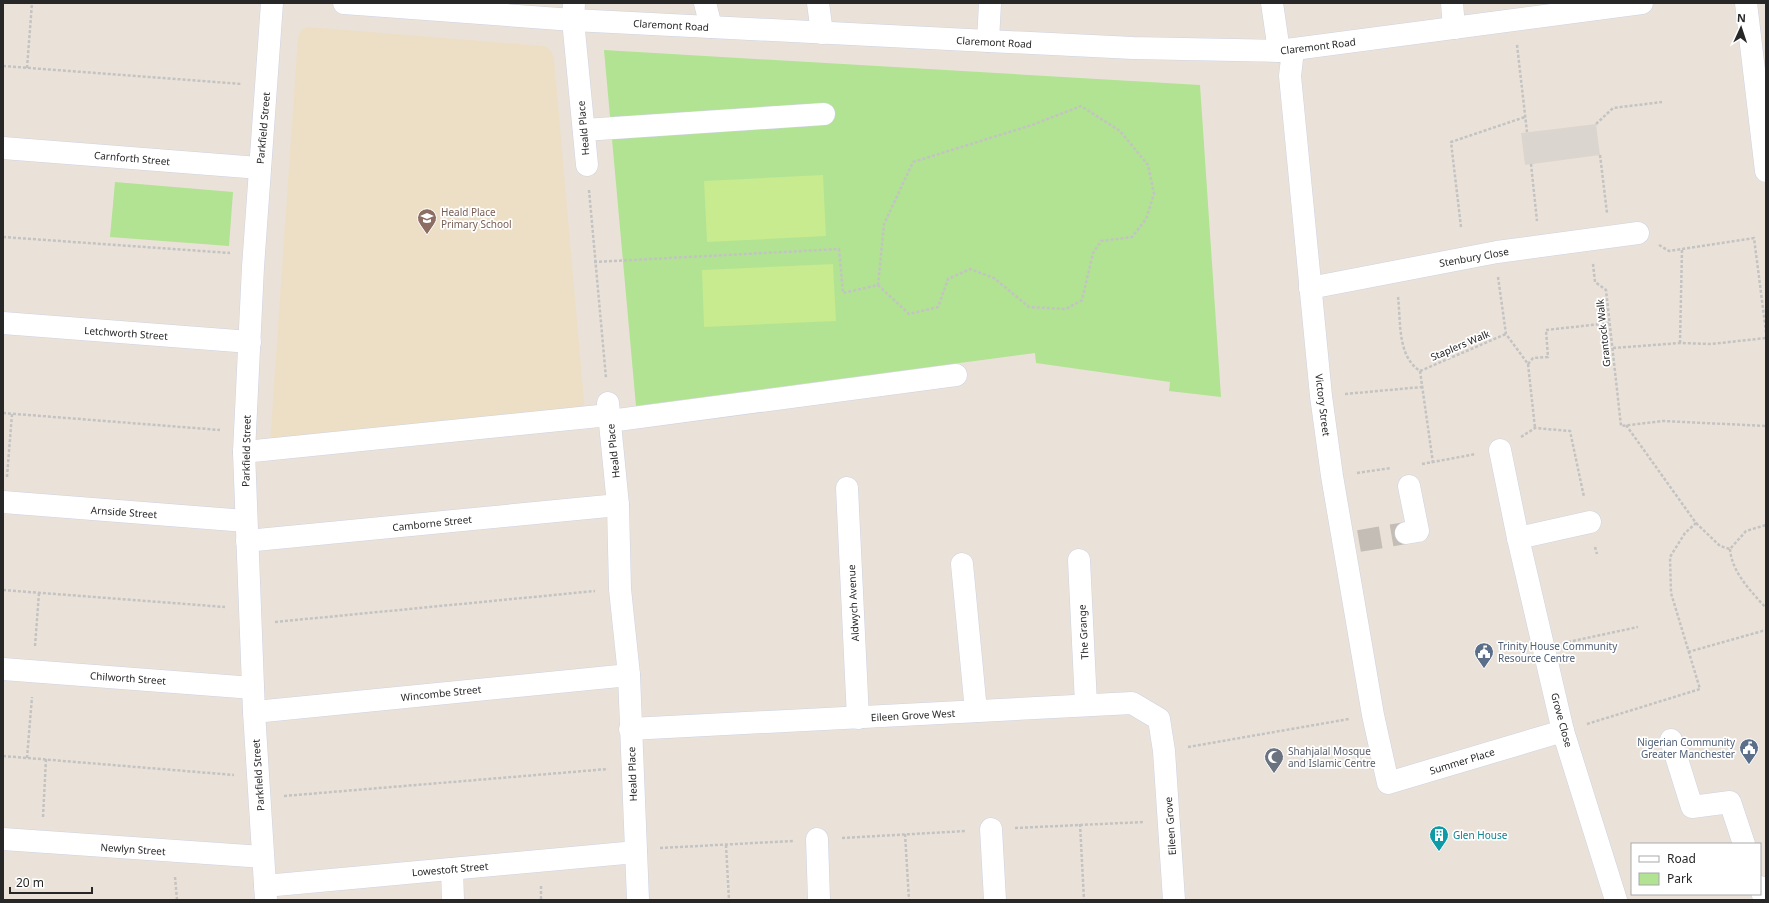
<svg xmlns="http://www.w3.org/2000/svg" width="1769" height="903" font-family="'Noto Sans',sans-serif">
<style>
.education{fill:#eddfc6}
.green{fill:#b1e393}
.pitch{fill:#c7eb8e}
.plaza{fill:#dbd5cf}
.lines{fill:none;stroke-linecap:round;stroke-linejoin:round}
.minor-tunnel{stroke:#c3bdb5;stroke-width:22;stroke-dasharray:22 11;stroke-linecap:butt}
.minor-casing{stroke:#cdd2e1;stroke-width:23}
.path{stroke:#c3c3c3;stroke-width:2.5;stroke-dasharray:3 2;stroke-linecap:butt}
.minor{stroke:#fff;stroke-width:22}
.labels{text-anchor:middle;stroke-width:3.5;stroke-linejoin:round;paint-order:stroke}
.street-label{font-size:10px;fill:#272727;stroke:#fff}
.education-label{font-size:10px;fill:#785e54;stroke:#fff;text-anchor:start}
.service-label{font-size:10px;fill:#4e5e75;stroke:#fff;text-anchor:start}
.worship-label{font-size:10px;fill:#5b616d;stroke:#fff;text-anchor:start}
.culture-label{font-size:10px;fill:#0d838f;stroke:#fff;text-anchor:start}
</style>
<rect width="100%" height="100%" fill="#eae2d8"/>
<!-- education -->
<polygon class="education" points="308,27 545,46 551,51 554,58 585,412 270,443 298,37 301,30"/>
<!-- green -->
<g class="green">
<polygon points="604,50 1200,85 1221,397 1169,391 1170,382 1036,363 1035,353 636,406"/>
<polygon points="115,182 233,192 229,246 110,237"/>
</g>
<!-- pitch -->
<g class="pitch">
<polygon points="823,175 826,236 707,242 704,181"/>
<polygon points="833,264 836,321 704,327 702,270"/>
</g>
<!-- plaza -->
<polygon class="plaza" points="1596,124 1600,155 1525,165 1521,133"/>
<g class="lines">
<!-- minor-tunnel -->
<polyline class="minor-tunnel" points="1359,541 1406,533"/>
<!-- minor casing -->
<g class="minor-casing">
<g id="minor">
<polyline points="344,3 573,20 988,41 1133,48 1279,51 1642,3"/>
<polyline points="574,3 573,20 587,165"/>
<polyline points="705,3 711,27"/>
<polyline points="818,3 822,33"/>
<polyline points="1272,3 1279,51"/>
<polyline points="1452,3 1454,28"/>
<polyline points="1746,3 1766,171"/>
<polyline points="988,41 990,3"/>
<polyline points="1293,50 1290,76 1321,396 1332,476 1373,715 1388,783 1563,731"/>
<polyline points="584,130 824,114"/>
<polyline points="3,148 260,168"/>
<polyline points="1310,288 1497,252 1638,233"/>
<polyline points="3,323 250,342"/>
<polyline points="608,403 618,505 620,589 629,675 638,900"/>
<polyline points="610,421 956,375"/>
<polyline points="1500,450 1518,538 1563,731 1616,900"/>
<polyline points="244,452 609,415"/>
<polyline points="847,488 858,718"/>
<polyline points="3,502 246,521"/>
<polyline points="1406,533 1418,531 1409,486"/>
<polyline points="1518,538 1590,522"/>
<polyline points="247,541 618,505"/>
<polyline points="1079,560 1086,704"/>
<polyline points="962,564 976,711"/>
<polyline points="3,669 253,688"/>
<polyline points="254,712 629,675"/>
<polyline points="630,729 1132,703 1159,719 1164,751 1174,900"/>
<polyline points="1671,740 1692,807 1730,802 1744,844"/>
<polyline points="991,829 995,900"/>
<polyline points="3,839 262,857"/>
<polyline points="817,839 819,900"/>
<polyline points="452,869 453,900"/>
<polyline points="265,886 636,852"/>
<polyline points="1760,887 1765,900"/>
<polyline points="266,900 254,712 244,452 253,267 272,3"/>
</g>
</g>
<!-- path -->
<g class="path">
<polyline points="1517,45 1527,132"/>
<polyline points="3,66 242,84"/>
<polyline points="27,68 32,3"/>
<polyline points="1596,124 1613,108 1662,102"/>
<polyline points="1600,155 1607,213"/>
<polyline points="1531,164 1537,221"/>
<polyline points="589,190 606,378"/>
<polyline points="1461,227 1451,142 1525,117"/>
<polyline points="3,237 230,253"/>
<polyline points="1659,245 1669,251 1754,238 1766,332"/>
<polyline points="594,262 839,249 843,293 878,285 884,224 913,162 1032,125 1081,106 1120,131 1148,165 1154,194 1146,219 1132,237 1101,241 1093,253 1082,300 1066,309 1029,307 994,278 970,269 948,279 938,307 909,314 878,285"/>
<polyline points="1593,264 1595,282 1606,290 1621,426 1663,421 1766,426"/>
<polyline points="1498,277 1506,334 1528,364 1535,428"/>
<path d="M1398,297C1401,322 1397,356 1420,371L1433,463"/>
<polyline points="1680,343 1682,248"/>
<polyline points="1613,348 1680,343 1711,344 1766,338"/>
<polyline points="1528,364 1533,358 1548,357 1546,330 1610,323"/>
<polyline points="1420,371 1506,334"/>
<polyline points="1345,394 1422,387"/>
<polyline points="3,413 220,430"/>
<polyline points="1521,437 1535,428 1570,431 1584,497"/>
<polyline points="1422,464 1476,454"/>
<polyline points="1357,473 1391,468"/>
<polyline points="7,477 12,414"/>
<polyline points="1696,523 1720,546 1730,549 1746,531 1766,525"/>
<polyline points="1595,547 1597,554"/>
<path d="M1730,549C1732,573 1751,591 1766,608"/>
<polyline points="3,590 225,607"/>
<polyline points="275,622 595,591"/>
<polyline points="1568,642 1638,627"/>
<polyline points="35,646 39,593"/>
<polyline points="1688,652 1766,630"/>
<polyline points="1587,724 1700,689 1671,593 1670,557 1685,533 1696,523 1626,425"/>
<polyline points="1188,747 1349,719"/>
<polyline points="3,756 234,775"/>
<polyline points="27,758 32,697"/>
<polyline points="284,796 608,769"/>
<polyline points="43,817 46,759"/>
<polyline points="1080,824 1084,900"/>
<polyline points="1015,828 1144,822"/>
<polyline points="905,834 909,900"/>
<polyline points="842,838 966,831"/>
<polyline points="726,845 729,900"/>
<polyline points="660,848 793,841"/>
<polyline points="175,877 177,900"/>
<polyline points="541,886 541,900"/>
</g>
<!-- minor -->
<use href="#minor" class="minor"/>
</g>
<!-- icons -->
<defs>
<g id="school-pin" transform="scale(1)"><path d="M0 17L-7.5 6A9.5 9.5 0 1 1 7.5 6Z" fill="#8d6e63" stroke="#fff"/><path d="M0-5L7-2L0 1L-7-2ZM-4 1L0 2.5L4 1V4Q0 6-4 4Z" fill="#fff"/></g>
<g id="civic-pin" transform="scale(1)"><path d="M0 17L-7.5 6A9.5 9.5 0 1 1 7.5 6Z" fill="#5c6f8a" stroke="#fff"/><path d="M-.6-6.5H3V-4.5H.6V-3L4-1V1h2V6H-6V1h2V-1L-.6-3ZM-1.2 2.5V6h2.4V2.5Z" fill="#fff"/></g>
<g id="mosque-pin" transform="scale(1)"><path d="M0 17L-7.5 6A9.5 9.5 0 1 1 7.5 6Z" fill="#6b7280" stroke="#fff"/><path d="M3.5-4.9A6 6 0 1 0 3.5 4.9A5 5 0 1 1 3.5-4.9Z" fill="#fff"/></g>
<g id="building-pin" transform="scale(1)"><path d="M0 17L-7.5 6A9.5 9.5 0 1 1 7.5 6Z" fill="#0f9aa8" stroke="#fff"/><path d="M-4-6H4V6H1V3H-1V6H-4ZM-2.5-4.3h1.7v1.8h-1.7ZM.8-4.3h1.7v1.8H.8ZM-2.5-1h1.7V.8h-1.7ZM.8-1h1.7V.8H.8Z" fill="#fff"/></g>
</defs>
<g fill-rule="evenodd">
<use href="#school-pin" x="427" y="218"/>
<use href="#civic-pin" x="1484" y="652"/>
<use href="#civic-pin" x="1749" y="748"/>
<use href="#mosque-pin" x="1274" y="757"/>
<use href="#building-pin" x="1439" y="835"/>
</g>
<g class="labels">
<!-- street labels -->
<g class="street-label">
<text transform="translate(671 25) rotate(3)" y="4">Claremont Road</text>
<text transform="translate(994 42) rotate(3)" y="4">Claremont Road</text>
<text transform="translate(1318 46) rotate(-7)" y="4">Claremont Road</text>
<text transform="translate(263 128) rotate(-85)" y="4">Parkfield Street</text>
<text transform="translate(583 128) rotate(-95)" y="4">Heald Place</text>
<text transform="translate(132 158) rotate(5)" y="4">Carnforth Street</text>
<text transform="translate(1474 257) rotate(-10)" y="4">Stenbury Close</text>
<text transform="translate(126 333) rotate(4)" y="4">Letchworth Street</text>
<text transform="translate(1603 333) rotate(-96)" y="4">Grantock Walk</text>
<text transform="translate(1460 345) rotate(-23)" y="4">Staplers Walk</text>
<text transform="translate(1323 405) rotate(83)" y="4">Victory Street</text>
<text transform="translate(246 451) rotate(-89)" y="4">Parkfield Street</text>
<text transform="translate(613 451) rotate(-96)" y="4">Heald Place</text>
<text transform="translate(124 512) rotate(4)" y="4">Arnside Street</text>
<text transform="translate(432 523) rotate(-6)" y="4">Camborne Street</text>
<text transform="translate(853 603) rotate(-93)" y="4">Aldwych Avenue</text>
<text transform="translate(1083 632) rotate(-93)" y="4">The Grange</text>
<text transform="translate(128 678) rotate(4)" y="4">Chilworth Street</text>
<text transform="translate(441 693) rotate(-6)" y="4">Wincombe Street</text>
<text transform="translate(913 715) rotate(-3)" y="4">Eileen Grove West</text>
<text transform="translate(1562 720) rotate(75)" y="4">Grove Close</text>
<text transform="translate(1462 761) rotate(-17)" y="4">Summer Place</text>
<text transform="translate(632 774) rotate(-92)" y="4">Heald Place</text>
<text transform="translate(258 775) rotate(-94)" y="4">Parkfield Street</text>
<text transform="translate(1170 826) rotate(-94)" y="4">Eileen Grove</text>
<text transform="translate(133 849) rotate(4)" y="4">Newlyn Street</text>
<text transform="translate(450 869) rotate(-5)" y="4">Lowestoft Street</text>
</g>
<!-- education labels -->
<g class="education-label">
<text x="441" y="216">Heald Place<tspan x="441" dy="12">Primary School</tspan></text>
</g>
<!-- service labels -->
<g class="service-label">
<text x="1498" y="650">Trinity House Community<tspan x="1498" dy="12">Resource Centre</tspan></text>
<text x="1735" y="746" text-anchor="end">Nigerian Community<tspan x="1735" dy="12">Greater Manchester</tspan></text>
</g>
<!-- worship labels -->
<g class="worship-label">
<text x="1288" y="755">Shahjalal Mosque<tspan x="1288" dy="12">and Islamic Centre</tspan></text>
</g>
<!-- culture labels -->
<g class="culture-label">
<text x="1453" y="839">Glen House</text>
</g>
</g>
<!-- border -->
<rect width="1769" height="903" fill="none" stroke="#272727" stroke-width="8"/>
<!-- legend -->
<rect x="1631" y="843" width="130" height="52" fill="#ffffff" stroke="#a9a9a9"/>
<rect x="1639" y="856" width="20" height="6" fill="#ffffff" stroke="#a9a9a9"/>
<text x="1667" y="863" font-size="12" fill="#272727">Road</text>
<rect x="1639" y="873" width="20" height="12" fill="#b1e393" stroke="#a9a9a9"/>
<text x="1667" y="883" font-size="12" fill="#272727">Park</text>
<!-- north arrow -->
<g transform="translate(1741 28) rotate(3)" stroke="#ffffff" stroke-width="3" paint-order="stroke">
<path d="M0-3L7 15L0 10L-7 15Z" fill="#272727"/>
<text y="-6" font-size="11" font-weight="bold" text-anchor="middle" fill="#272727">N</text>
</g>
<!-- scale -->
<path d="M10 887v6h82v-6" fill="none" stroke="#272727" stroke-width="2"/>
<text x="16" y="887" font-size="12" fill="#272727" stroke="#ffffff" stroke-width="3" paint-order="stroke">20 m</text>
</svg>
